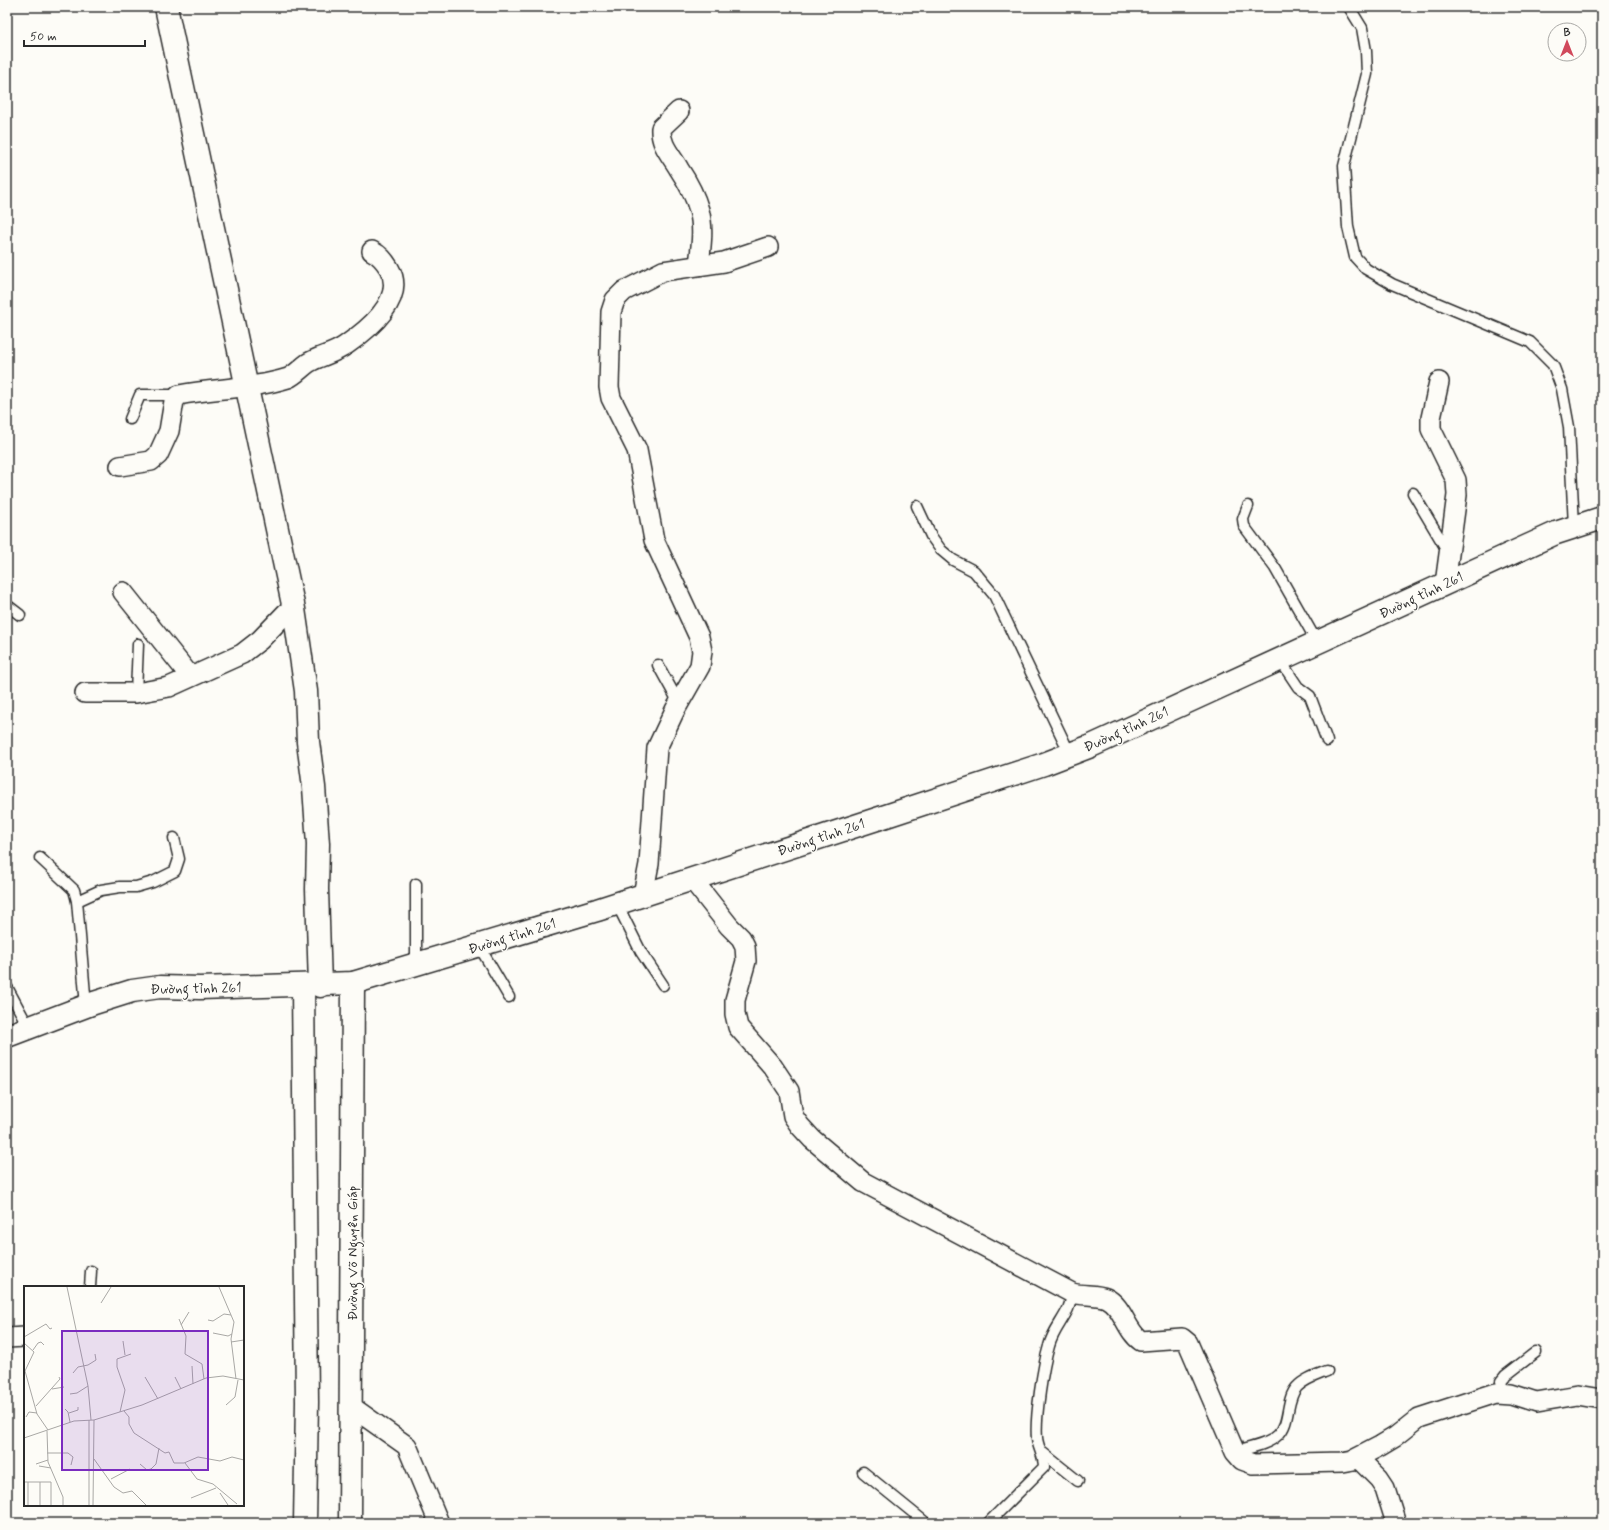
<svg xmlns="http://www.w3.org/2000/svg" width="1609" height="1530" font-family="Mynerve,sans-serif">
<style>
.lines{fill:none;stroke-linecap:round;stroke-linejoin:round}
.lane-casing{stroke:#2b2b2b;stroke-width:13}
.street-casing{stroke:#2b2b2b;stroke-width:22}
.secondary-casing{stroke:#2b2b2b;stroke-width:25}
.lane{stroke:#fdfcf7;stroke-width:10}
.street{stroke:#fdfcf7;stroke-width:19}
.secondary{stroke:#fdfcf7;stroke-width:22}
.labels{text-anchor:middle;stroke-width:3;stroke-linejoin:round;paint-order:stroke}
.street-label{font-size:14px;fill:#2b2b2b;stroke:#fdfcf7}
.inset-road{fill:none;stroke:#a9a8a5;stroke-width:1}
.view{fill:#7b2cbf;fill-opacity:0.15;stroke:#7b2cbf;stroke-width:2}
.inset-edge{fill:none;stroke:#2b2b2b;stroke-width:2}
</style>
<rect width="100%" height="100%" fill="#fdfcf7"/>
<filter id="ink" filterUnits="userSpaceOnUse"><feTurbulence type="fractalNoise" baseFrequency=".025" numOctaves="2"/><feDisplacementMap in="SourceGraphic" scale="8" xChannelSelector="R" yChannelSelector="G"/><feConvolveMatrix kernelMatrix="1 2 1 2 8 2 1 2 1" color-interpolation-filters="sRGB"/></filter>
<g filter="url(#ink)">
<g class="lines">
<!-- lane casing -->
<g class="lane-casing">
<g id="lane">
<polyline points="1349,7 1362,28 1366,51 1367,74 1344,166 1348,227 1355,257 1366,269 1392,284 1530,342 1553,365 1562,389 1569,427 1574,526"/>
<polyline points="130,419 140,395 179,395"/>
<polyline points="1413,493 1448,552"/>
<polyline points="917,506 931,536 941,550 953,560 974,571 994,595 1070,754"/>
<polyline points="1248,506 1243,519 1244,526 1275,568 1317,642"/>
<polyline points="7,605 20,615"/>
<polyline points="1280,660 1298,687 1310,696 1327,741"/>
<polyline points="658,665 679,703"/>
<polyline points="136,693 138,644"/>
<polyline points="40,858 74,890 77,901 86,1006"/>
<polyline points="416,884 416,964"/>
<polyline points="77,901 101,890 120,887 136,887 153,882 175,871 179,859 174,838"/>
<polyline points="617,904 641,952 663,985"/>
<polyline points="479,946 509,997"/>
<polyline points="7,987 29,1028"/>
<polyline points="90,1287 91,1271"/>
<polyline points="1504,1392 1501,1381 1505,1376 1536,1352"/>
<path d="M1235,1452C1248,1448 1268,1445 1278,1435C1291,1423 1285,1400 1297,1387C1304,1379 1317,1375 1327,1371"/>
<polyline points="1043,1453 1078,1481"/>
<polyline points="863,1472 926,1523"/>
<path d="M988,1523L1044,1467C1044,1456 1038,1448 1037,1438C1035,1417 1043,1366 1049,1346C1054,1326 1071,1314 1072,1293"/>
</g>
</g>
<!-- street casing -->
<g class="street-casing">
<g id="street">
<path d="M679,111L661,128C660,145 671,155 679,169C687,181 695,196 699,210C704,228 701,247 699,265"/>
<polyline points="1439,382 1431,418 1431,429 1456,480 1457,495 1445,584"/>
<path d="M120,466L151,461L158,455L169,431L174,401L179,395C215,388 253,389 288,378C295,375 301,368 308,363C319,356 334,354 346,345C369,329 407,299 389,268C384,260 380,255 372,251"/>
<polyline points="123,592 190,676"/>
<polyline points="85,693 136,693 169,687 242,654 260,640 286,613 294,609"/>
<path d="M692,879L729,926L741,938L745,946L746,961L735,1000V1014L738,1027L773,1067L789,1091L793,1116L800,1126L812,1139L863,1182L1072,1293C1083,1296 1096,1294 1106,1298C1123,1306 1126,1331 1141,1341L1182,1338L1188,1343L1235,1452L1242,1460L1253,1464L1342,1462L1353,1460L1380,1446L1395,1437L1419,1418L1496,1393L1511,1394L1536,1402L1578,1395L1602,1399"/>
<polyline points="643,895 649,864 657,748 675,710 700,666 702,651 699,637 654,540 637,450 611,398 609,387 611,312 615,300 624,291 663,271 724,262 768,247"/>
<polyline points="7,1338 25,1337"/>
<polyline points="352,1407 407,1446 439,1523"/>
<polyline points="1358,1458 1379,1479 1385,1488 1396,1523"/>
</g>
</g>
<!-- secondary casing -->
<g class="secondary-casing">
<g id="secondary">
<polyline points="166,7 294,609 306,691 308,742 314,787 318,844 317,889 320,986"/>
<polyline points="303,986 307,1402 305,1523"/>
<polyline points="7,1036 94,1003 132,991 160,987 200,988 353,983 597,910 883,817 1044,764 1091,746 1556,533 1602,518"/>
<polyline points="350,1523 353,983"/>
</g>
</g>
<!-- lane -->
<use href="#lane" class="lane"/>
<!-- street -->
<use href="#street" class="street"/>
<!-- secondary -->
<use href="#secondary" class="secondary"/>
</g>
</g>
<g class="labels">
<!-- street labels -->
<g class="street-label">
<text transform="translate(1421 595) rotate(-25)" y="5">Đường tỉnh 261</text>
<text transform="translate(1126 729) rotate(-24)" y="5">Đường tỉnh 261</text>
<text transform="translate(821 837) rotate(-18)" y="5">Đường tỉnh 261</text>
<text transform="translate(512 936) rotate(-17)" y="5">Đường tỉnh 261</text>
<text transform="translate(196 988) rotate(-1)" y="5">Đường tỉnh 261</text>
<text transform="translate(352 1253) rotate(-90)" y="5">Đường Võ Nguyên Giáp</text>
</g>
</g>
<!-- overview -->
<g transform="translate(24 1286)">
<rect width="220" height="220" fill="#fdfcf7"/>
<path class="inset-road" d="M43,1L64,100L67,134M195,1L210,36L207,53L212,93M77,17L87,1M155,33L162,50L161,68L178,78L180,93M184,34L189,35L200,28L207,29M157,39L165,26M189,47L204,50L208,48M0,51L22,38L26,43L28,42M99,55L101,69M207,56L220,54M0,57L10,66L1,85L13,128L24,144M9,64L14,57L17,56L20,59M168,80L169,98M49,87L54,81L64,79L72,74L71,68M121,91L134,113M151,91L157,103M28,103L40,101M46,108L53,107L64,100M202,119L211,111L214,94M12,120L36,93L35,91M41,123L44,126L46,136M100,125L105,131V138L110,147L141,167L145,166L150,177H160L174,171L196,175L208,171L220,174M96,126L101,104L93,81V73L107,68M45,127L54,124V121M2,131L5,126L13,127M23,145L24,176L39,211V219M0,152L50,135L70,134L118,119L182,92L199,90L220,94M23,167H44L49,171L47,179M70,173L90,201L99,207L108,205L122,219M161,177L173,193L189,198L213,218M12,178L24,174M116,178L123,184L127,183L132,178L135,162M15,180L27,182M87,193L106,183M0,196H4V219M4,196H16V219M16,196H27V219M196,207L204,219M167,212L192,202M65,219V134M69,219L70,134"/>
<path class="view" d="M38,45H184V184H38Z"/>
<rect width="220" height="220" class="inset-edge"/>
</g>
<!-- margin -->
<rect width="1609" height="1530" fill="none" stroke="#fdfcf7" stroke-width="24"/>
<rect x="12" y="12" width="1585" height="1506" fill="none" stroke="#2b2b2b" stroke-width="1.5" filter="url(#ink)"/>
<!-- north arrow -->
<g transform="translate(1567 42)"><circle r="19" fill="#fdfcf7" stroke="#a9a8a5"/>
<path d="M0-3L7 15L0 10L-7 15Z" fill="#d1495b"/>
<text y="-6" font-size="11" font-weight="bold" text-anchor="middle" fill="#2b2b2b">B</text>
</g>
<!-- scale -->
<path d="M24 40v6h121v-6" fill="none" stroke="#2b2b2b" stroke-width="2"/>
<text x="30" y="40" font-size="12" fill="#2b2b2b" stroke="#fdfcf7" stroke-width="3" paint-order="stroke">50 m</text>
</svg>
